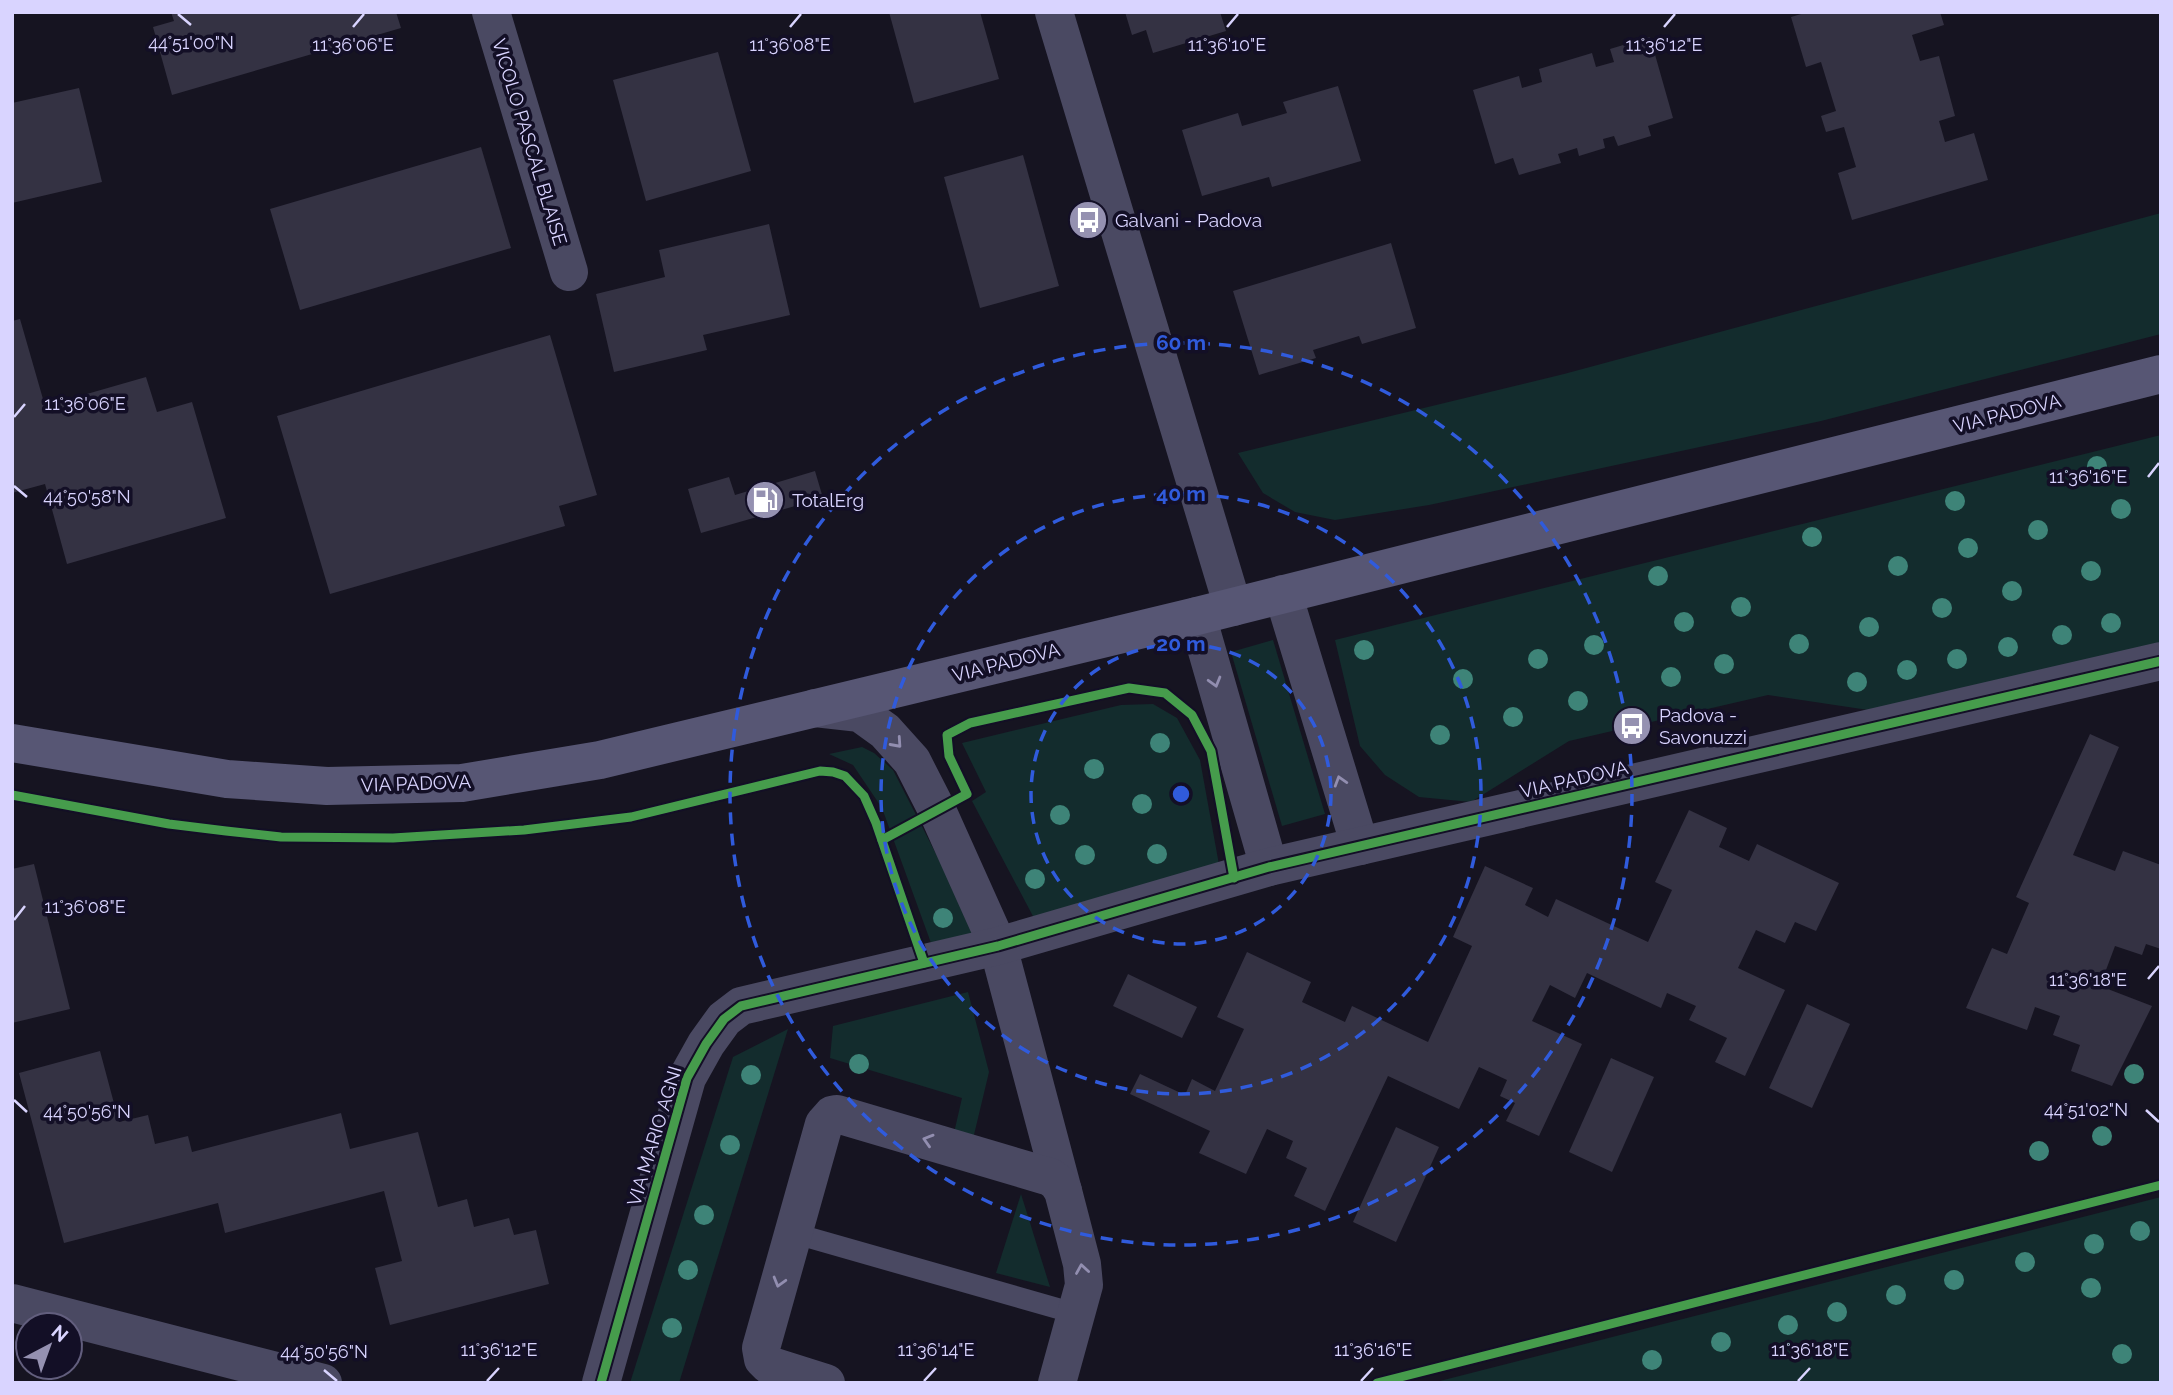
<svg xmlns="http://www.w3.org/2000/svg" width="2173" height="1395" font-family="Raleway,sans-serif">
<style>
.green{fill:#132c2d}
.building{fill:#343243}
.lines{fill:none;stroke-linecap:round;stroke-linejoin:round}
.lane{stroke:#4a4962;stroke-width:21}
.street{stroke:#4a4962;stroke-width:38}
.secondary{stroke:#575674;stroke-width:38}
.cycleway-casing{stroke:#130f26;stroke-width:13}
.cycleway{stroke:#469c4c;stroke-width:9}
.tree{fill:#3e8478}
.oneway{stroke:#928eb0}
.ticks{fill:none;stroke:#d9d4ff;stroke-width:2.5}
.ring{fill:none;stroke:#305bdc;stroke-width:3.5;stroke-dasharray:12 9}
.labels{text-anchor:middle;stroke-width:7;stroke-linejoin:round;paint-order:stroke}
.street-label{font-size:19px;fill:#d9d4ff;stroke:#130f26}
.poi-label{font-size:19px;fill:#d9d4ff;stroke:#130f26;text-anchor:start}
.ticks-label{font-size:18px;text-anchor:middle;fill:#d9d4ff;stroke:#130f26;stroke-width:7;stroke-linejoin:round;paint-order:stroke}
.centre{fill:#305bdc;stroke:#130f26;stroke-width:3.5}
.ring-label{font-size:21px;text-anchor:middle;font-weight:bold;fill:#305bdc;stroke:#130f26;stroke-width:7;stroke-linejoin:round;paint-order:stroke}
</style>
<rect width="100%" height="100%" fill="#161421"/>
<!-- green -->
<g class="green">
<polygon points="2161,213 2161,334 1821,421 1429,505 1335,520 1295,512 1263,493 1238,453 1564,374"/>
<polygon points="2161,435 2161,646 1875,711 1768,695 1569,741 1471,802 1419,797 1385,775 1360,746 1335,640"/>
<polygon points="1273,640 1325,814 1282,826 1231,652"/>
<polygon points="1153,704 1177,718 1200,760 1220,870 1035,920 972,801 986,792 962,743 1121,705"/>
<polygon points="862,747 874,753 893,770 977,934 931,943 882,808 853,765 829,754"/>
<polygon points="968,992 989,1072 973,1139 954,1133 962,1098 830,1058 833,1026"/>
<polygon points="788,1029 679,1383 630,1383 733,1057"/>
<polygon points="1021,1194 1050,1287 996,1273"/>
<polygon points="2161,1197 2161,1383 1432,1383"/>
</g>
<!-- building -->
<g class="building">
<polygon points="171,12 396,12 401,28 172,95 153,27 174,21"/>
<polygon points="889,12 980,12 999,79 914,103"/>
<polygon points="1125,12 1220,12 1226,31 1153,53 1146,30 1132,35"/>
<polygon points="1808,12 1940,12 1944,25 1912,35 1920,61 1939,56 1955,116 1939,121 1945,142 1974,133 1988,180 1852,220 1838,173 1856,167 1844,127 1826,132 1821,116 1836,111 1821,62 1806,67 1791,17"/>
<polygon points="1650,37 1673,118 1648,126 1651,136 1618,146 1614,136 1603,139 1605,148 1579,156 1577,148 1558,154 1561,163 1519,175 1513,158 1495,164 1473,90 1519,76 1522,88 1542,82 1539,69 1592,53 1596,67 1614,62 1610,49"/>
<polygon points="718,52 751,171 646,201 613,80"/>
<polygon points="1338,86 1361,161 1272,187 1269,177 1202,196 1182,130 1238,113 1242,126 1287,113 1283,102"/>
<polygon points="79,88 102,182 12,203 12,103"/>
<polygon points="481,147 511,248 300,310 270,209"/>
<polygon points="1023,155 1059,286 980,308 944,177"/>
<polygon points="769,224 790,315 703,335 707,350 614,372 596,294 665,277 659,250"/>
<polygon points="1391,243 1416,328 1362,344 1359,336 1313,350 1316,358 1259,375 1233,291"/>
<polygon points="20,319 45,406 146,377 157,412 192,402 226,518 67,564 45,484 12,493 12,321"/>
<polygon points="550,335 597,495 559,506 565,526 330,594 277,416"/>
<polygon points="815,471 823,498 701,533 688,489 729,477 735,495"/>
<polygon points="2090,734 2119,747 2073,855 2115,871 2123,851 2161,865 2161,949 2146,944 2142,955 2115,946 2100,986 2152,1006 2112,1086 2071,1071 2080,1045 2053,1035 2060,1016 2035,1007 2027,1030 1966,1008 1992,948 2007,954 2029,903 2016,897"/>
<polygon points="1689,810 1727,828 1719,847 1749,861 1757,844 1839,883 1816,931 1795,922 1785,943 1756,930 1738,968 1785,990 1745,1076 1715,1062 1727,1038 1689,1020 1696,1006 1667,993 1661,1008 1587,973 1575,998 1550,985 1532,1021 1582,1044 1539,1136 1506,1121 1515,1103 1500,1096 1507,1080 1479,1067 1459,1109 1388,1076 1325,1211 1294,1196 1307,1168 1286,1158 1293,1141 1267,1129 1246,1174 1199,1153 1210,1131 1130,1094 1140,1074 1185,1095 1192,1079 1215,1091 1244,1029 1217,1017 1247,952 1311,982 1302,1002 1345,1022 1352,1006 1428,1042 1472,946 1453,937 1485,866 1533,888 1525,905 1548,917 1556,899 1648,942 1672,890 1655,882"/>
<polygon points="34,864 70,1009 12,1023 12,869"/>
<polygon points="1128,974 1197,1007 1182,1038 1113,1006"/>
<polygon points="1807,1004 1850,1024 1812,1108 1769,1088"/>
<polygon points="100,1051 119,1122 148,1115 155,1144 188,1136 192,1152 341,1113 350,1149 418,1132 438,1207 467,1199 474,1227 509,1218 514,1235 536,1230 549,1284 390,1325 375,1268 402,1261 384,1191 225,1233 218,1203 64,1243 19,1073"/>
<polygon points="1611,1058 1654,1077 1612,1172 1569,1152"/>
<polygon points="1396,1127 1439,1147 1396,1242 1353,1222"/>
</g>
<g class="lines">
<!-- lane -->
<polyline class="lane" points="793,1233 1077,1314"/>
<!-- street -->
<g class="street">
<polyline points="491,12 569,272"/>
<polyline points="1054,12 1233,607"/>
<polyline points="1283,594 1360,846"/>
<polyline points="1197,616 1269,867"/>
<polyline points="815,708 860,713 885,731 912,761 937,810 998,946 1063,1191"/>
<polyline points="12,1303 323,1383"/>
<polyline points="601,1383 687,1078 706,1044 724,1019 741,1006 998,946 1269,867 2161,661"/>
<polyline points="826,1383 769,1365 763,1359 761,1348 824,1124 832,1115 837,1114 1050,1177 1057,1182 1063,1191 1082,1264 1084,1285 1057,1383"/>
</g>
<!-- secondary -->
<polyline class="secondary" points="12,743 227,779 327,786 462,783 600,760 1197,616 2161,374"/>
<!-- cycleway casing -->
<g class="cycleway-casing">
<g id="cycleway">
<polyline points="12,795 169,824 226,831 281,837 393,838 524,830 631,817 820,771 833,772 845,776 864,796 876,823 924,963"/>
<polyline points="882,840 967,794 949,756 947,735 970,723 1129,688 1165,693 1192,715 1211,751 1234,878"/>
<polyline points="601,1383 687,1078 706,1044 724,1019 741,1006 998,946 1269,867 2161,661"/>
<polyline points="1377,1383 2161,1185"/>
</g>
</g>
<!-- cycleway -->
<use href="#cycleway" class="cycleway"/>
</g>
<!-- trees -->
<g class="tree">
<circle cx="2097" cy="466" r="10"/>
<circle cx="1955" cy="501" r="10"/>
<circle cx="2121" cy="509" r="10"/>
<circle cx="2038" cy="530" r="10"/>
<circle cx="1812" cy="537" r="10"/>
<circle cx="1968" cy="548" r="10"/>
<circle cx="1898" cy="566" r="10"/>
<circle cx="2091" cy="571" r="10"/>
<circle cx="1658" cy="576" r="10"/>
<circle cx="2012" cy="591" r="10"/>
<circle cx="1741" cy="607" r="10"/>
<circle cx="1942" cy="608" r="10"/>
<circle cx="1684" cy="622" r="10"/>
<circle cx="2111" cy="623" r="10"/>
<circle cx="1869" cy="627" r="10"/>
<circle cx="2062" cy="635" r="10"/>
<circle cx="1799" cy="644" r="10"/>
<circle cx="1594" cy="645" r="10"/>
<circle cx="2008" cy="647" r="10"/>
<circle cx="1364" cy="650" r="10"/>
<circle cx="1538" cy="659" r="10"/>
<circle cx="1957" cy="659" r="10"/>
<circle cx="1724" cy="664" r="10"/>
<circle cx="1907" cy="670" r="10"/>
<circle cx="1671" cy="677" r="10"/>
<circle cx="1463" cy="679" r="10"/>
<circle cx="1857" cy="682" r="10"/>
<circle cx="1578" cy="701" r="10"/>
<circle cx="1513" cy="717" r="10"/>
<circle cx="1440" cy="735" r="10"/>
<circle cx="1160" cy="743" r="10"/>
<circle cx="1094" cy="769" r="10"/>
<circle cx="1142" cy="804" r="10"/>
<circle cx="1060" cy="815" r="10"/>
<circle cx="1157" cy="854" r="10"/>
<circle cx="1085" cy="855" r="10"/>
<circle cx="1035" cy="879" r="10"/>
<circle cx="943" cy="918" r="10"/>
<circle cx="859" cy="1064" r="10"/>
<circle cx="2134" cy="1074" r="10"/>
<circle cx="751" cy="1075" r="10"/>
<circle cx="2102" cy="1136" r="10"/>
<circle cx="730" cy="1145" r="10"/>
<circle cx="2039" cy="1151" r="10"/>
<circle cx="704" cy="1215" r="10"/>
<circle cx="2140" cy="1231" r="10"/>
<circle cx="2094" cy="1244" r="10"/>
<circle cx="2025" cy="1262" r="10"/>
<circle cx="688" cy="1270" r="10"/>
<circle cx="1954" cy="1280" r="10"/>
<circle cx="2091" cy="1288" r="10"/>
<circle cx="1896" cy="1295" r="10"/>
<circle cx="1837" cy="1312" r="10"/>
<circle cx="1788" cy="1325" r="10"/>
<circle cx="672" cy="1328" r="10"/>
<circle cx="1721" cy="1342" r="10"/>
<circle cx="2122" cy="1354" r="10"/>
<circle cx="1652" cy="1360" r="10"/>
</g>
<!-- one-way arrows -->
<defs><path id="oneway-chevron" d="M-2-3.5L2.5 0L-2 3.5" fill="none" stroke-width="1.6" stroke-linecap="round" stroke-linejoin="round" transform="scale(1.75)"/></defs>
<g class="oneway">
<use href="#oneway-chevron" transform="translate(1215 682) rotate(74)"/>
<use href="#oneway-chevron" transform="translate(897 743) rotate(48)"/>
<use href="#oneway-chevron" transform="translate(1340 781) rotate(-107)"/>
<use href="#oneway-chevron" transform="translate(928 1140) rotate(-163)"/>
<use href="#oneway-chevron" transform="translate(1082 1269) rotate(-99)"/>
<use href="#oneway-chevron" transform="translate(779 1282) rotate(106)"/>
</g>
<!-- ticks -->
<path class="ticks" d="M178,14L191,25M353,27L364,14M790,27L801,14M1227,27L1238,14M1664,27L1675,14M14,417L25,404M2148,477L2159,463M14,486L27,497M14,920L25,906M2148,979L2159,966M14,1100L27,1112M2146,1110L2159,1122M324,1370L337,1381M487,1381L499,1368M924,1381L936,1368M1361,1381L1373,1368M1798,1381L1810,1368"/>
<!-- distance rings -->
<g class="ring">
<circle cx="1181" cy="794" r="150"/>
<circle cx="1181" cy="794" r="300"/>
<circle cx="1181" cy="794" r="451"/>
</g>
<!-- icons -->
<defs>
<g id="bus-disc" transform="scale(2.0125)"><circle r="9.5" fill="#9591b1" stroke="#130f26"/><path d="M-5-6H5V4H4V6H2V4H-2V6H-4V4H-5ZM-3.5-4V0h7V-4ZM-3.5 1.2v1.5H-2V1.2ZM2 1.2v1.5H3.5V1.2Z" fill="#fff"/></g>
<g id="fuel-disc" transform="scale(2.0125)"><circle r="9.5" fill="#9591b1" stroke="#130f26"/><path d="M-5.5-6h7V0h2V4h1.3V-2.5L3-4.5l.8-.8L6-3V5H2.5V1h-1V6h-7ZM-4.2-4.7v3.2H.2V-4.7Z" fill="#fff"/></g>
</defs>
<g fill-rule="evenodd">
<use href="#bus-disc" x="1088" y="220"/>
<use href="#fuel-disc" x="765" y="500"/>
<use href="#bus-disc" x="1632" y="726"/>
</g>
<g class="labels">
<!-- street labels -->
<g class="street-label">
<text transform="translate(530 142) rotate(73)" y="7">VICOLO PASCAL BLAISE</text>
<text transform="translate(2007 413) rotate(-14)" y="7">VIA PADOVA</text>
<text transform="translate(1006 662) rotate(-14)" y="7">VIA PADOVA</text>
<text transform="translate(1574 779) rotate(-13)" y="7">VIA PADOVA</text>
<text transform="translate(416 783) rotate(-2)" y="7">VIA PADOVA</text>
<text transform="translate(654 1136) rotate(-73)" y="7">VIA MARIO AGNI</text>
</g>
<!-- poi labels -->
<g class="poi-label">
<text x="1115" y="227">Galvani - Padova</text>
<text x="792" y="507">TotalErg</text>
<text x="1659" y="722">Padova -<tspan x="1659" dy="22">Savonuzzi</tspan></text>
</g>
</g>
<g class="ticks-label">
<text x="191" y="49">44°51'00"N</text>
<text x="353" y="51">11°36'06"E</text>
<text x="1227" y="51">11°36'10"E</text>
<text x="790" y="51">11°36'08"E</text>
<text x="1664" y="51">11°36'12"E</text>
<text x="85" y="410">11°36'06"E</text>
<text x="2088" y="483">11°36'16"E</text>
<text x="87" y="503">44°50'58"N</text>
<text x="85" y="913">11°36'08"E</text>
<text x="2088" y="986">11°36'18"E</text>
<text x="2086" y="1116">44°51'02"N</text>
<text x="87" y="1118">44°50'56"N</text>
<text x="499" y="1356">11°36'12"E</text>
<text x="936" y="1356">11°36'14"E</text>
<text x="1373" y="1356">11°36'16"E</text>
<text x="1810" y="1356">11°36'18"E</text>
<text x="324" y="1358">44°50'56"N</text>
</g>
<circle cx="1181" cy="794" r="10" class="centre"/>
<g class="ring-label">
<text x="1181" y="350">60 m</text>
<text x="1181" y="501">40 m</text>
<text x="1181" y="651">20 m</text>
</g>
<!-- border -->
<rect width="2173" height="1395" fill="none" stroke="#d9d4ff" stroke-width="28"/>
<!-- north arrow -->
<g transform="translate(49 1346) rotate(41)"><circle r="33" fill="#130f26" stroke="#625e7d" stroke-width="2"/>
<path d="M0-5L12 26L0 18L-12 26Z" fill="#9591b1"/>
<text y="-10" font-size="19" font-weight="bold" text-anchor="middle" fill="#d9d4ff">N</text>
</g>
</svg>
